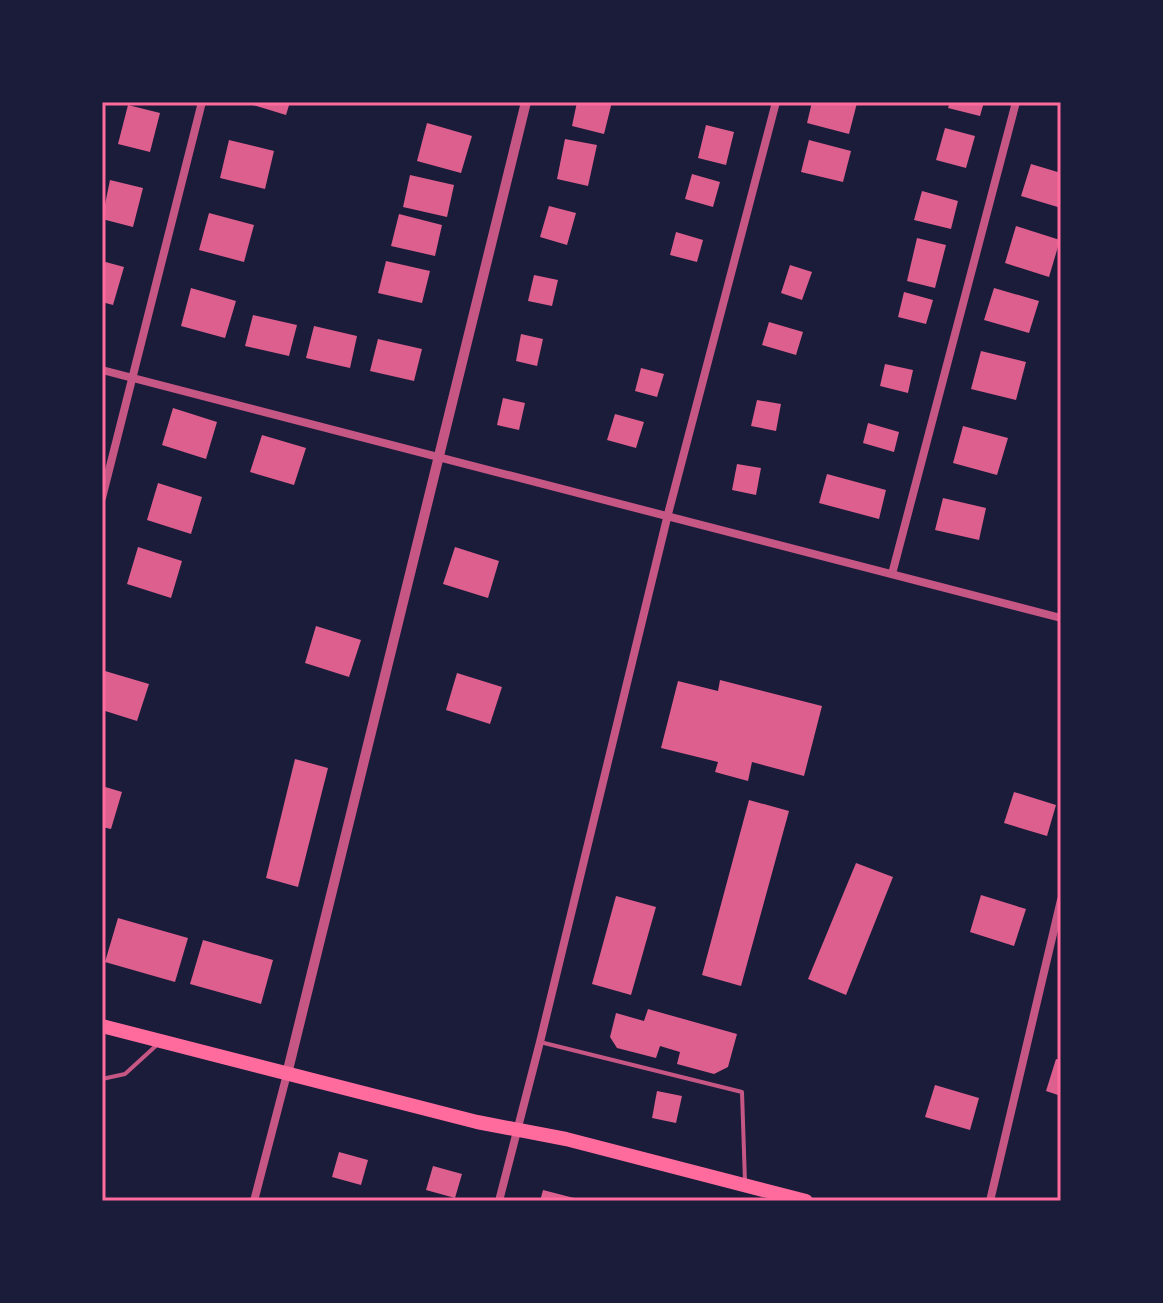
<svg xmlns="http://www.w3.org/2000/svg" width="1163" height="1303" font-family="'Noto Sans',sans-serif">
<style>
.building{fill:#dd5f8e}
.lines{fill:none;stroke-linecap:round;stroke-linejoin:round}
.service{stroke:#c65784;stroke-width:4}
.minor{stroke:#c65784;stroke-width:8}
.tertiary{stroke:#c65784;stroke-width:10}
.primary{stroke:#ff6b9d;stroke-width:14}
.neatline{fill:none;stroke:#ff6b9d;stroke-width:3}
</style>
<rect width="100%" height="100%" fill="#1b1b3a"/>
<!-- building -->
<g class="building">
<polygon points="243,102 290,102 286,115"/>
<polygon points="577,102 612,102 604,134 572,126"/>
<polygon points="812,102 857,103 849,134 807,123"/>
<polygon points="950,102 984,102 980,116 948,108"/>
<polygon points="128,105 160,113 150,152 118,144"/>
<polygon points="427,123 472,136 461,173 417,161"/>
<polygon points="706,125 734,132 726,165 698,158"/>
<polygon points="945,128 975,136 966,168 936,160"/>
<polygon points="565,139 597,145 588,186 557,179"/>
<polygon points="229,140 274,151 265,189 220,178"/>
<polygon points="809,140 851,151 843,182 801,172"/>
<polygon points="1031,164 1061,173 1061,208 1021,196"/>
<polygon points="692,174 720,182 713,207 685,199"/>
<polygon points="410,175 454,185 447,217 403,207"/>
<polygon points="110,180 143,188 133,227 102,219"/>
<polygon points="922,191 958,201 951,229 914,220"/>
<polygon points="549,206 576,213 567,245 540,237"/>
<polygon points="209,213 254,225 244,262 199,250"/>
<polygon points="399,214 442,225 435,256 391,246"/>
<polygon points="1016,226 1060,240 1049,277 1005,263"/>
<polygon points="676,232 703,240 697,262 670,255"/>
<polygon points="917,238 946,245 935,288 907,281"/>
<polygon points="102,261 124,267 113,305 102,302"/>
<polygon points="386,261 430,271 422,303 378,293"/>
<polygon points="790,265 812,272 802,300 781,293"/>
<polygon points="534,275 558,280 552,306 528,301"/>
<polygon points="191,288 236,301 225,338 181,326"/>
<polygon points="994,288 1039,301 1029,333 984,320"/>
<polygon points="904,292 933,300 926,324 898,317"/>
<polygon points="253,315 297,325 289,356 245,346"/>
<polygon points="769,322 803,332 796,355 762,345"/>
<polygon points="314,326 357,336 350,368 306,358"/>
<polygon points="521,334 543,339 537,366 516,361"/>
<polygon points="378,339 422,349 414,381 370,371"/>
<polygon points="981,351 1026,362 1016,400 971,389"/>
<polygon points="885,364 913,370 908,393 880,386"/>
<polygon points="641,368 664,374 657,397 635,391"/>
<polygon points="503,398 525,403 519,430 497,425"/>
<polygon points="757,400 781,404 776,431 751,426"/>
<polygon points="173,408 217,422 206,459 162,445"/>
<polygon points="615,414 644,422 636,448 607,440"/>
<polygon points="868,423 899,432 894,452 863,443"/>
<polygon points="963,426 1008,438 997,475 953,463"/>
<polygon points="262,435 306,448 294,485 250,472"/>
<polygon points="737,464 761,468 756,495 732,490"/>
<polygon points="827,474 886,490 879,519 819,503"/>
<polygon points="158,483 202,497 191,534 147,520"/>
<polygon points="943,498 986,508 979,540 935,530"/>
<polygon points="138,547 182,561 171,598 127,584"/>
<polygon points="455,547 499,561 488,598 443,584"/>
<polygon points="316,626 361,640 349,677 305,663"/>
<polygon points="105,671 149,684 137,721 102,710"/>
<polygon points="457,673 502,687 490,724 446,710"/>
<polygon points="720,680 822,706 804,776 752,762 748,781 715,772 718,762 661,748 678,681 718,691"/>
<polygon points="295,759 328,768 298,887 266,878"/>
<polygon points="102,786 122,792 111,829 102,827"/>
<polygon points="1014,792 1056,805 1047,836 1004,823"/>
<polygon points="749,800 789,811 741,986 702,975"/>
<polygon points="856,863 893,877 846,995 808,979"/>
<polygon points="981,895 1026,909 1014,946 970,932"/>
<polygon points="616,896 656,907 631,995 592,984"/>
<polygon points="118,918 188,938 175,982 105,962"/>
<polygon points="203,940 273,960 261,1004 190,984"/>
<polygon points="648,1009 737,1034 728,1067 714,1074 677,1064 680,1052 660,1046 656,1058 617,1048 610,1037 616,1013 644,1021"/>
<polygon points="1056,1059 1061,1060 1061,1096 1046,1091"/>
<polygon points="935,1085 979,1098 970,1130 925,1117"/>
<polygon points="657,1091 682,1096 676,1123 652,1118"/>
<polygon points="339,1152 368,1160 361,1185 332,1177"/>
<polygon points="433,1166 462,1174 455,1198 426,1190"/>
<polygon points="543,1190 574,1198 573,1201 540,1201"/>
</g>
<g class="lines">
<!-- service -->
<g class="service">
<polyline points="540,1042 742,1092 745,1182"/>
<polyline points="102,1079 125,1074 159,1043"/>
</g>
<!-- minor -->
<g class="minor">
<polyline points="102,370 1061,618"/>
<polyline points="102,498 202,102"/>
<polyline points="892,574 1016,102"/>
<polyline points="254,1201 287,1074"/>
<polyline points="499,1201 540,1042 668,514 776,102"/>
<polyline points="990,1201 1061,900"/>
</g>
<!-- tertiary -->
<polyline class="tertiary" points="287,1074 526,102"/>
<!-- primary -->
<polyline class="primary" points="102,1026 477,1122 566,1139 806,1201"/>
</g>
<!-- border -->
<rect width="1163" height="1303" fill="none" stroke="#1b1b3a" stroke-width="208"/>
<rect x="104" y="104" width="955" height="1095" class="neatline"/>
</svg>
